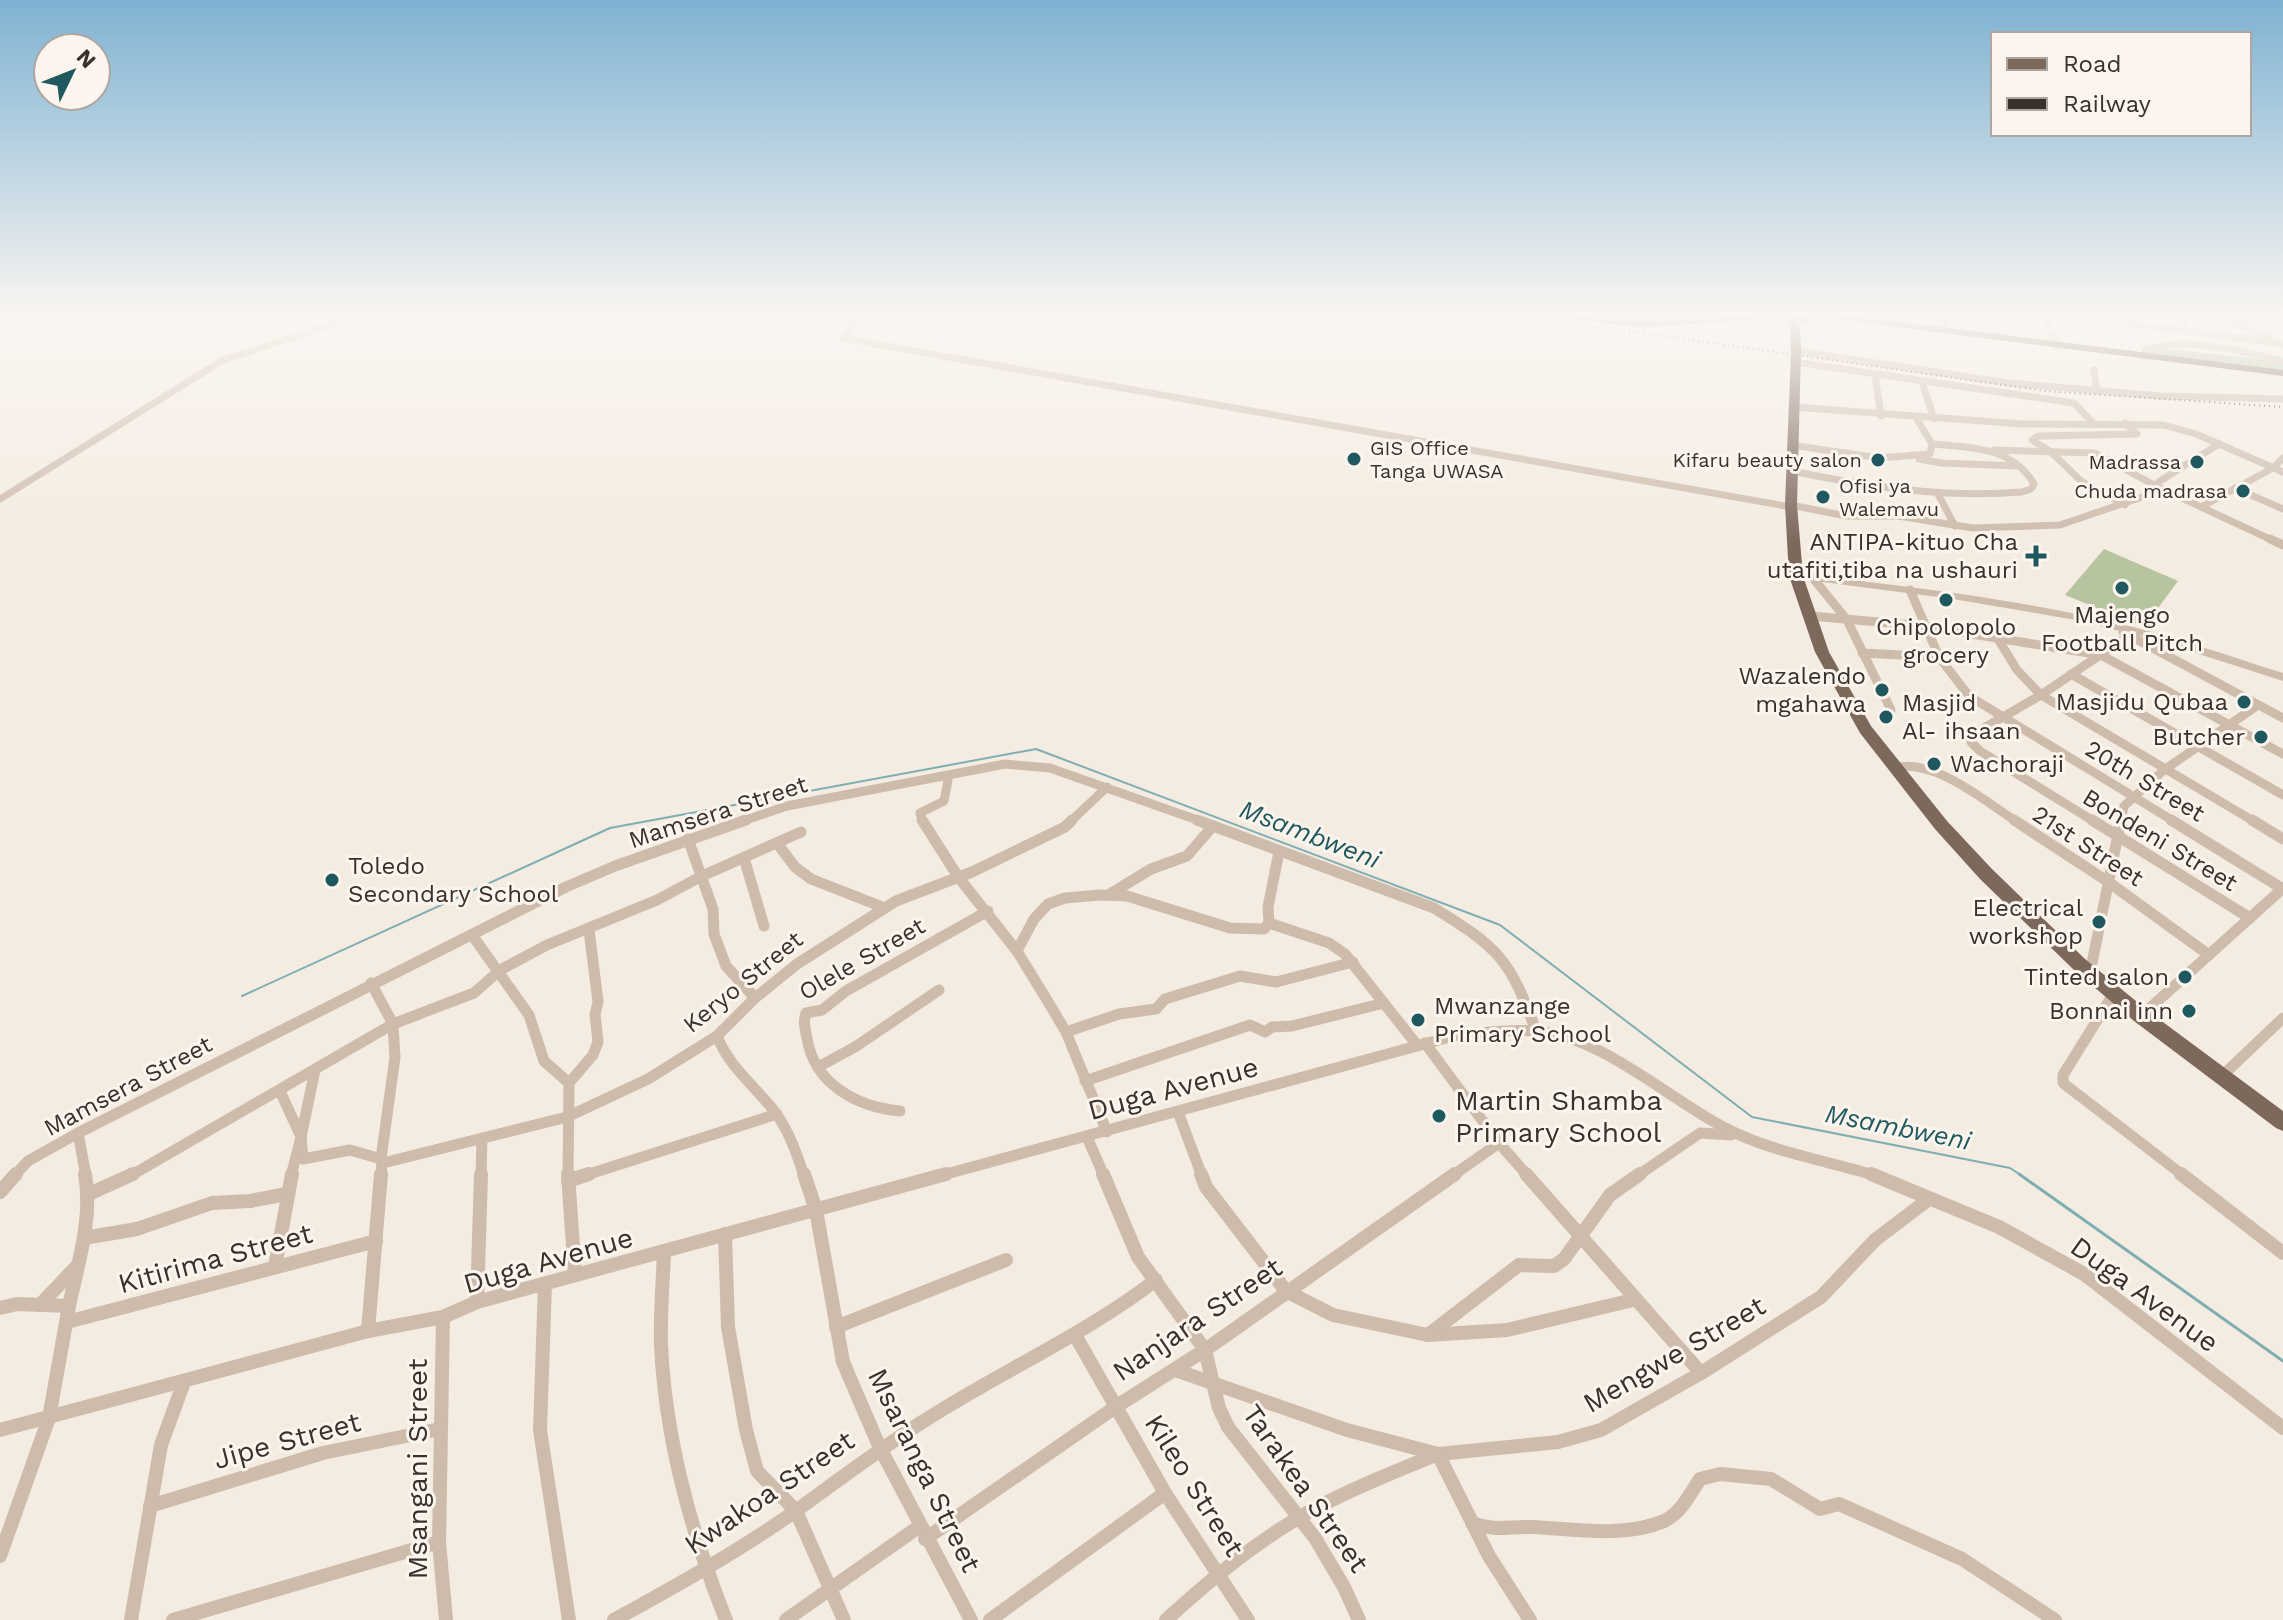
<svg xmlns="http://www.w3.org/2000/svg" width="2283" height="1620" font-family="'Work Sans',sans-serif">
<style>
.green{fill:#b7c4a0}
.lines{fill:none;stroke-linecap:round;stroke-linejoin:round}
.stream-far1{stroke:#7faeb2;stroke-width:2}
.stream{stroke:#7faeb2;stroke-width:3}
.minor-far3{stroke:#cdbcac;stroke-width:7}
.minor-far2{stroke:#cdbcac;stroke-width:9}
.minor-far1{stroke:#cdbcac;stroke-width:11}
.minor{stroke:#cdbcac;stroke-width:14}
.tertiary{fill:#cdbcac;fill-rule:evenodd}
.primary{fill:#7d685c;fill-rule:evenodd}
.trunk{fill:#6c5a4f;fill-rule:evenodd}
.rail{stroke:#3b302b;stroke-width:2;stroke-dasharray:1 4;stroke-linecap:butt}
.poi-dot{fill:#1f585e;stroke:#fbf5ee;stroke-width:3}
.labels{text-anchor:middle;stroke-width:6;stroke-linejoin:round;paint-order:stroke}
.far-poi-label{font-size:20px;fill:#3b302b;stroke:#fbf5ee;text-anchor:end}
.poi-label{font-size:24px;fill:#3b302b;stroke:#fbf5ee;text-anchor:end}
.street-label{font-size:24px;fill:#3b302b;stroke:#fbf5ee}
.water-label{font-size:26px;font-style:italic;fill:#1f585e;stroke:#fbf5ee}
.near-street-label{font-size:28px;fill:#3b302b;stroke:#fbf5ee}
.near-poi-label{font-size:28px;fill:#3b302b;stroke:#fbf5ee;text-anchor:start}
</style>
<rect width="100%" height="100%" fill="#f4ece1"/>
<!-- green -->
<g class="green">
<polygon points="2160,348 2276,361 2283,363 2283,371 2148,353"/>
<polygon points="2104,549 2178,581 2144,627 2065,595"/>
</g>
<g class="lines">
<!-- stream-far1 -->
<polyline class="stream-far1" points="242,996 610,828 1036,749 1500,925 1752,1117 2010,1168 2022,1176"/>
<!-- stream -->
<polyline class="stream" points="2019,1174 2283,1361"/>
<!-- minor-far3 -->
<g class="minor-far3">
<polyline points="859,316 842,338 1791,507"/>
<polyline points="2049,316 2047,322 2057,346"/>
<polyline points="2078,316 2176,330 2186,328 2182,316"/>
<polyline points="2145,316 2181,316"/>
<polyline points="2215,316 2269,337"/>
<polyline points="1618,319 1675,316"/>
<polyline points="2238,325 2262,316"/>
<polyline points="1943,330 1950,316"/>
<polyline points="2181,330 2283,344"/>
<polyline points="1796,351 2009,383 2162,396 2283,399"/>
<path d="M2144,357L2145,350C2189,336 2240,351 2283,361"/>
<polyline points="1795,362 2074,403 2094,424"/>
<polyline points="2094,370 2097,391"/>
<polyline points="1875,375 1881,416"/>
<polyline points="1922,382 1934,419"/>
<polyline points="1793,407 2023,424 2164,425 2196,434 2283,472"/>
<polyline points="2125,423 2137,434 2038,436 2032,440 2051,452 2081,481 2125,505"/>
<polyline points="1791,445 1879,458 1930,454 1932,444 1917,419"/>
<polyline points="1994,450 2095,453 2156,486 2274,541"/>
<polyline points="1919,459 1941,463 2018,466"/>
<path d="M1792,471C1869,487 1944,498 2022,492L2031,489L2034,484C2013,447 1970,447 1932,444"/>
<polyline points="2235,488 2283,509"/>
<polyline points="1938,494 1955,526"/>
<polyline points="0,499 223,360 359,316"/>
<polyline points="1791,505 1846,516 1898,516 1973,528 2060,525 2145,496 2160,481 2219,444"/>
<polyline points="2201,507 2273,468 2283,458"/>
</g>
<!-- minor-far2 -->
<g class="minor-far2">
<polyline points="2270,539 2283,545"/>
<polyline points="1813,578 1847,620 1891,710"/>
<polyline points="1910,590 1939,657 1969,696 2175,822"/>
<polyline points="1811,616 1923,626 2101,655 2283,754"/>
<polyline points="2123,632 2283,718"/>
<polyline points="1998,639 2017,670 2041,695 2255,822"/>
<polyline points="1862,653 1939,657"/>
<polyline points="2071,674 2283,795"/>
<path d="M1895,768C1933,757 1986,802 2017,822"/>
<polyline points="740,822 787,806 1005,764 1050,768 1203,822"/>
<polyline points="923,822 920,813 944,801 949,775"/>
<polyline points="1070,822 1107,787"/>
<polyline points="2095,822 1980,751 1971,742 1972,735 2041,695 2128,636"/>
<polyline points="2121,822 2124,806 2164,770 2258,705"/>
</g>
<!-- minor-far1 -->
<g class="minor-far1">
<polyline points="922,820 959,878 1017,951 1050,1005 1066,1032 1107,1132"/>
<path d="M1197,820L1434,908C1499,948 1510,959 1536,1031"/>
<polyline points="2014,820 2107,881 2209,955"/>
<polyline points="2092,820 2250,918"/>
<polyline points="2171,820 2283,889"/>
<polyline points="2252,820 2283,839"/>
<polyline points="688,839 713,909 714,934 726,966 755,998"/>
<polyline points="777,843 795,867 811,879 885,908"/>
<polyline points="1279,852 1268,907 1269,923 1329,943 1345,954 1417,1045"/>
<polyline points="744,858 764,926"/>
<polyline points="1110,894 1151,869 1187,856 1212,827"/>
<polyline points="472,935 529,1015 544,1061 569,1083 568,1176"/>
<polyline points="1017,951 1034,919 1048,904 1065,898 1100,895 1127,896 1230,928 1264,929 1269,923"/>
<polyline points="2090,973 2121,820"/>
<polyline points="371,983 393,1024 395,1057 381,1159"/>
<polyline points="2114,993 2063,1075 2063,1083 2184,1176"/>
<polyline points="2141,1016 2283,888"/>
<polyline points="1066,1032 1119,1014 1156,1009 1165,999 1240,976 1276,982 1353,962"/>
<path d="M717,1036C729,1067 755,1086 775,1112C789,1131 797,1154 804,1176"/>
<polyline points="1425,1043 1499,1143 1528,1176"/>
<polyline points="818,1067 855,1047 939,990"/>
<polyline points="315,1070 301,1137 303,1159 350,1150 381,1159"/>
<polyline points="2221,1077 2283,1018"/>
<polyline points="1085,1081 1250,1025 1265,1032 1272,1027 1292,1026 1384,1003"/>
<polyline points="569,1083 593,1055 598,1042 595,1014 598,1002 589,930"/>
<polyline points="280,1091 301,1137 291,1176"/>
<path d="M900,1111C857,1107 814,1084 807,1038C805,1029 803,1021 806,1013L822,1010L846,991L988,911"/>
<polyline points="1178,1112 1202,1176"/>
<polyline points="78,1133 86,1176"/>
<polyline points="1087,1137 1104,1176"/>
<polyline points="383,1163 567,1117 648,1079 717,1036 755,998 797,964 896,901 972,872 1065,827 1072,820"/>
<polyline points="14,1176 28,1161 78,1133 566,887 615,866 746,820"/>
<polyline points="130,1176 393,1024 474,993 500,970 547,945 657,900 702,876 801,832"/>
<polyline points="381,1176 382,1160"/>
<polyline points="481,1176 482,1138"/>
<polyline points="583,1176 777,1114"/>
<path d="M939,1176L1461,1034C1485,1033 1511,1029 1535,1031C1600,1035 1669,1099 1725,1128C1771,1152 1828,1161 1877,1176"/>
<polyline points="1452,1176 1499,1143"/>
<polyline points="1637,1176 1700,1133 1731,1135"/>
</g>
<!-- minor -->
<g class="minor">
<polyline points="568,1174 575,1275"/>
<polyline points="804,1174 816,1210 843,1362 880,1448 971,1620"/>
<polyline points="1103,1174 1138,1257 1205,1350 1219,1408 1228,1427 1315,1538 1344,1587 1359,1620"/>
<polyline points="1201,1174 1206,1187 1286,1291 1333,1315 1428,1335 1507,1330 1633,1300"/>
<polyline points="1526,1174 1701,1373"/>
<polyline points="1871,1174 1999,1227 2084,1274 2283,1428"/>
<polyline points="2181,1174 2283,1253"/>
<polyline points="568,1181 589,1174"/>
<polyline points="0,1192 16,1174"/>
<polyline points="89,1194 133,1174"/>
<polyline points="725,1234 728,1327 746,1430 757,1471 796,1511 844,1620"/>
<polyline points="84,1238 137,1229 212,1203 250,1201 287,1194"/>
<path d="M664,1251C663,1282 660,1313 661,1344C665,1439 691,1532 726,1620"/>
<polyline points="275,1267 292,1174"/>
<polyline points="545,1284 540,1430 569,1620"/>
<polyline points="477,1302 481,1174"/>
<polyline points="40,1305 77,1266"/>
<path d="M69,1306C78,1263 93,1218 85,1174"/>
<polyline points="0,1308 17,1304 69,1306 49,1418 0,1556"/>
<polyline points="443,1317 439,1542 446,1620"/>
<polyline points="67,1322 376,1241"/>
<polyline points="836,1327 1006,1260"/>
<polyline points="368,1331 381,1174"/>
<polyline points="1075,1335 1165,1493 1248,1620"/>
<polyline points="1428,1335 1519,1265 1554,1266 1564,1259 1610,1195 1640,1174"/>
<polyline points="1175,1370 1347,1430 1438,1454 1558,1442 1601,1430 1701,1373 1821,1297 1875,1240 1929,1199"/>
<polyline points="0,1430 368,1331 443,1317 477,1302 946,1174"/>
<polyline points="150,1506 323,1453 440,1429"/>
<path d="M1472,1523C1496,1532 1509,1526 1533,1527C1574,1529 1625,1538 1664,1521C1681,1513 1690,1494 1700,1479L1720,1474L1771,1479L1820,1509L1839,1504L1962,1559L2055,1620"/>
<polyline points="925,1539 1117,1406 1205,1350 1455,1174"/>
<polyline points="131,1620 161,1445 184,1382"/>
<polyline points="173,1620 439,1542"/>
<path d="M614,1620C676,1586 739,1551 797,1510C840,1479 882,1447 927,1419C1002,1371 1084,1335 1156,1280"/>
<polyline points="786,1620 920,1526"/>
<polyline points="990,1620 1165,1493"/>
<path d="M1166,1620C1212,1578 1259,1539 1314,1509C1354,1488 1396,1471 1438,1454L1489,1556L1530,1620"/>
</g>
<!-- tertiary -->
<path class="tertiary" d="M1796,573C1900,586 2006,597 2108,621C2168,634 2225,655 2283,673V681L2149,638L2070,619L1953,599L1792,578V574Z"/>
<!-- primary -->
<g class="primary">
<polygon points="1828,316 1856,316 2283,370 2283,376 1833,319"/>
<polygon points="1790,317 1794,318 1800,328 1801,351 1797,505 1803,576 1829,652 1871,726 1947,821 1992,869 2085,959 2148,1011 2283,1111 2283,1131 2276,1128 2134,1021 2073,969 1980,879 1935,829 1860,733 1815,652 1789,576 1785,505 1791,351 1790,328 1785,320"/>
</g>
<!-- trunk -->
<g class="trunk">
<path d="M1560,316C1589,316 1618,321 1646,321C1688,321 1729,315 1770,316L1765,319L1645,327L1565,319Z"/>
<polygon points="1778,316 1815,316 1805,324"/>
</g>
<!-- rail -->
<polyline class="rail" points="1525,316 2045,391 2283,407"/>
</g>
<!-- sky -->
<linearGradient id="sky" x2="0" y2="1"><stop stop-color="#7eb2d2"/><stop offset="0.58" stop-color="#faf6f2"/><stop offset="1" stop-color="#faf6f2" stop-opacity="0"/></linearGradient>
<rect width="2283" height="543" fill="url(#sky)"/>
<!-- markers -->
<g class="poi-dot">
<circle cx="1354" cy="459" r="8"/>
<circle cx="1878" cy="460" r="8"/>
<circle cx="2197" cy="462" r="8"/>
<circle cx="2243" cy="491" r="8"/>
<circle cx="1823" cy="497" r="8"/>
<path d="M2032 544h8v8h8v8h-8v8h-8v-8h-8v-8h8z"/>
<circle cx="2122" cy="588" r="8"/>
<circle cx="1946" cy="600" r="8"/>
<circle cx="1882" cy="690" r="8"/>
<circle cx="2244" cy="702" r="8"/>
<circle cx="1886" cy="717" r="8"/>
<circle cx="2261" cy="737" r="8"/>
<circle cx="1934" cy="764" r="8"/>
<circle cx="332" cy="880" r="8"/>
<circle cx="2099" cy="922" r="8"/>
<circle cx="2185" cy="977" r="8"/>
<circle cx="2189" cy="1011" r="8"/>
<circle cx="1418" cy="1020" r="8"/>
<circle cx="1439" cy="1116" r="8"/>
</g>
<g class="labels">
<!-- far-poi labels -->
<g class="far-poi-label">
<text x="1370" y="455" text-anchor="start">GIS Office<tspan x="1370" dy="23">Tanga UWASA</tspan></text>
<text x="1862" y="467">Kifaru beauty salon</text>
<text x="2181" y="469">Madrassa</text>
<text x="1839" y="493" text-anchor="start">Ofisi ya<tspan x="1839" dy="23">Walemavu</tspan></text>
<text x="2227" y="498">Chuda madrasa</text>
</g>
<!-- poi labels -->
<g class="poi-label">
<text x="2018" y="550">ANTIPA-kituo Cha<tspan x="2018" dy="28">utafiti,tiba na ushauri</tspan></text>
<text x="2122" y="623" text-anchor="middle">Majengo<tspan x="2122" dy="28">Football Pitch</tspan></text>
<text x="1946" y="635" text-anchor="middle">Chipolopolo<tspan x="1946" dy="28">grocery</tspan></text>
<text x="1866" y="684">Wazalendo<tspan x="1866" dy="28">mgahawa</tspan></text>
<text x="2228" y="710">Masjidu Qubaa</text>
<text x="1902" y="711" text-anchor="start">Masjid<tspan x="1902" dy="28">Al- ihsaan</tspan></text>
<text x="2245" y="745">Butcher</text>
<text x="1950" y="772" text-anchor="start">Wachoraji</text>
<text x="348" y="874" text-anchor="start">Toledo<tspan x="348" dy="28">Secondary School</tspan></text>
<text x="2083" y="916">Electrical<tspan x="2083" dy="28">workshop</tspan></text>
<text x="2169" y="985">Tinted salon</text>
<text x="1434" y="1014" text-anchor="start">Mwanzange<tspan x="1434" dy="28">Primary School</tspan></text>
<text x="2173" y="1019">Bonnai inn</text>
</g>
<!-- street labels -->
<g class="street-label">
<text transform="translate(2145 781) rotate(31)" y="8">20th Street</text>
<text transform="translate(718 812) rotate(-18)" y="8">Mamsera Street</text>
<text transform="translate(2160 840) rotate(31)" y="8">Bondeni Street</text>
<text transform="translate(2088 846) rotate(33)" y="8">21st Street</text>
<text transform="translate(862 959) rotate(-30)" y="8">Olele Street</text>
<text transform="translate(743 982) rotate(-39)" y="8">Keryo Street</text>
<text transform="translate(128 1086) rotate(-28)" y="8">Mamsera Street</text>
</g>
<!-- water labels -->
<g class="water-label">
<text transform="translate(1310 834) rotate(21)" y="9">Msambweni</text>
<text transform="translate(1898 1127) rotate(11)" y="9">Msambweni</text>
</g>
<!-- near-street labels -->
<g class="near-street-label">
<text transform="translate(1173 1088) rotate(-15)" y="10">Duga Avenue</text>
<text transform="translate(215 1258) rotate(-15)" y="10">Kitirima Street</text>
<text transform="translate(548 1260) rotate(-16)" y="10">Duga Avenue</text>
<text transform="translate(2145 1294) rotate(36)" y="10">Duga Avenue</text>
<text transform="translate(1197 1319) rotate(-34)" y="10">Nanjara Street</text>
<text transform="translate(1674 1354) rotate(-30)" y="10">Mengwe Street</text>
<text transform="translate(287 1440) rotate(-15)" y="10">Jipe Street</text>
<text transform="translate(417 1469) rotate(-90)" y="10">Msangani Street</text>
<text transform="translate(925 1470) rotate(64)" y="10">Msaranga Street</text>
<text transform="translate(1195 1485) rotate(58)" y="10">Kileo Street</text>
<text transform="translate(1306 1488) rotate(55)" y="10">Tarakea Street</text>
<text transform="translate(769 1492) rotate(-34)" y="10">Kwakoa Street</text>
</g>
<!-- near-poi labels -->
<g class="near-poi-label">
<text x="1455" y="1110">Martin Shamba<tspan x="1455" dy="32">Primary School</tspan></text>
</g>
</g>
<!-- legend -->
<rect x="1991" y="32" width="260" height="104" fill="#fbf5ee" stroke="#aea6a0" stroke-width="2"/>
<rect x="2007" y="58" width="40" height="12" fill="#7d685c" stroke="#aea6a0" stroke-width="2"/>
<text x="2063" y="72" font-size="24" fill="#3b302b">Road</text>
<rect x="2007" y="98" width="40" height="12" fill="#3b302b" stroke="#aea6a0" stroke-width="2"/>
<text x="2063" y="112" font-size="24" fill="#3b302b">Railway</text>
<!-- north arrow -->
<g transform="translate(72 72) rotate(47)"><circle r="38" fill="#fbf5ee" stroke="#aea6a0" stroke-width="2"/>
<path d="M0-6L14 30L0 20L-14 30Z" fill="#1f585e"/>
<text y="-12" font-size="22" font-weight="bold" text-anchor="middle" fill="#3b302b">N</text>
</g>
</svg>
